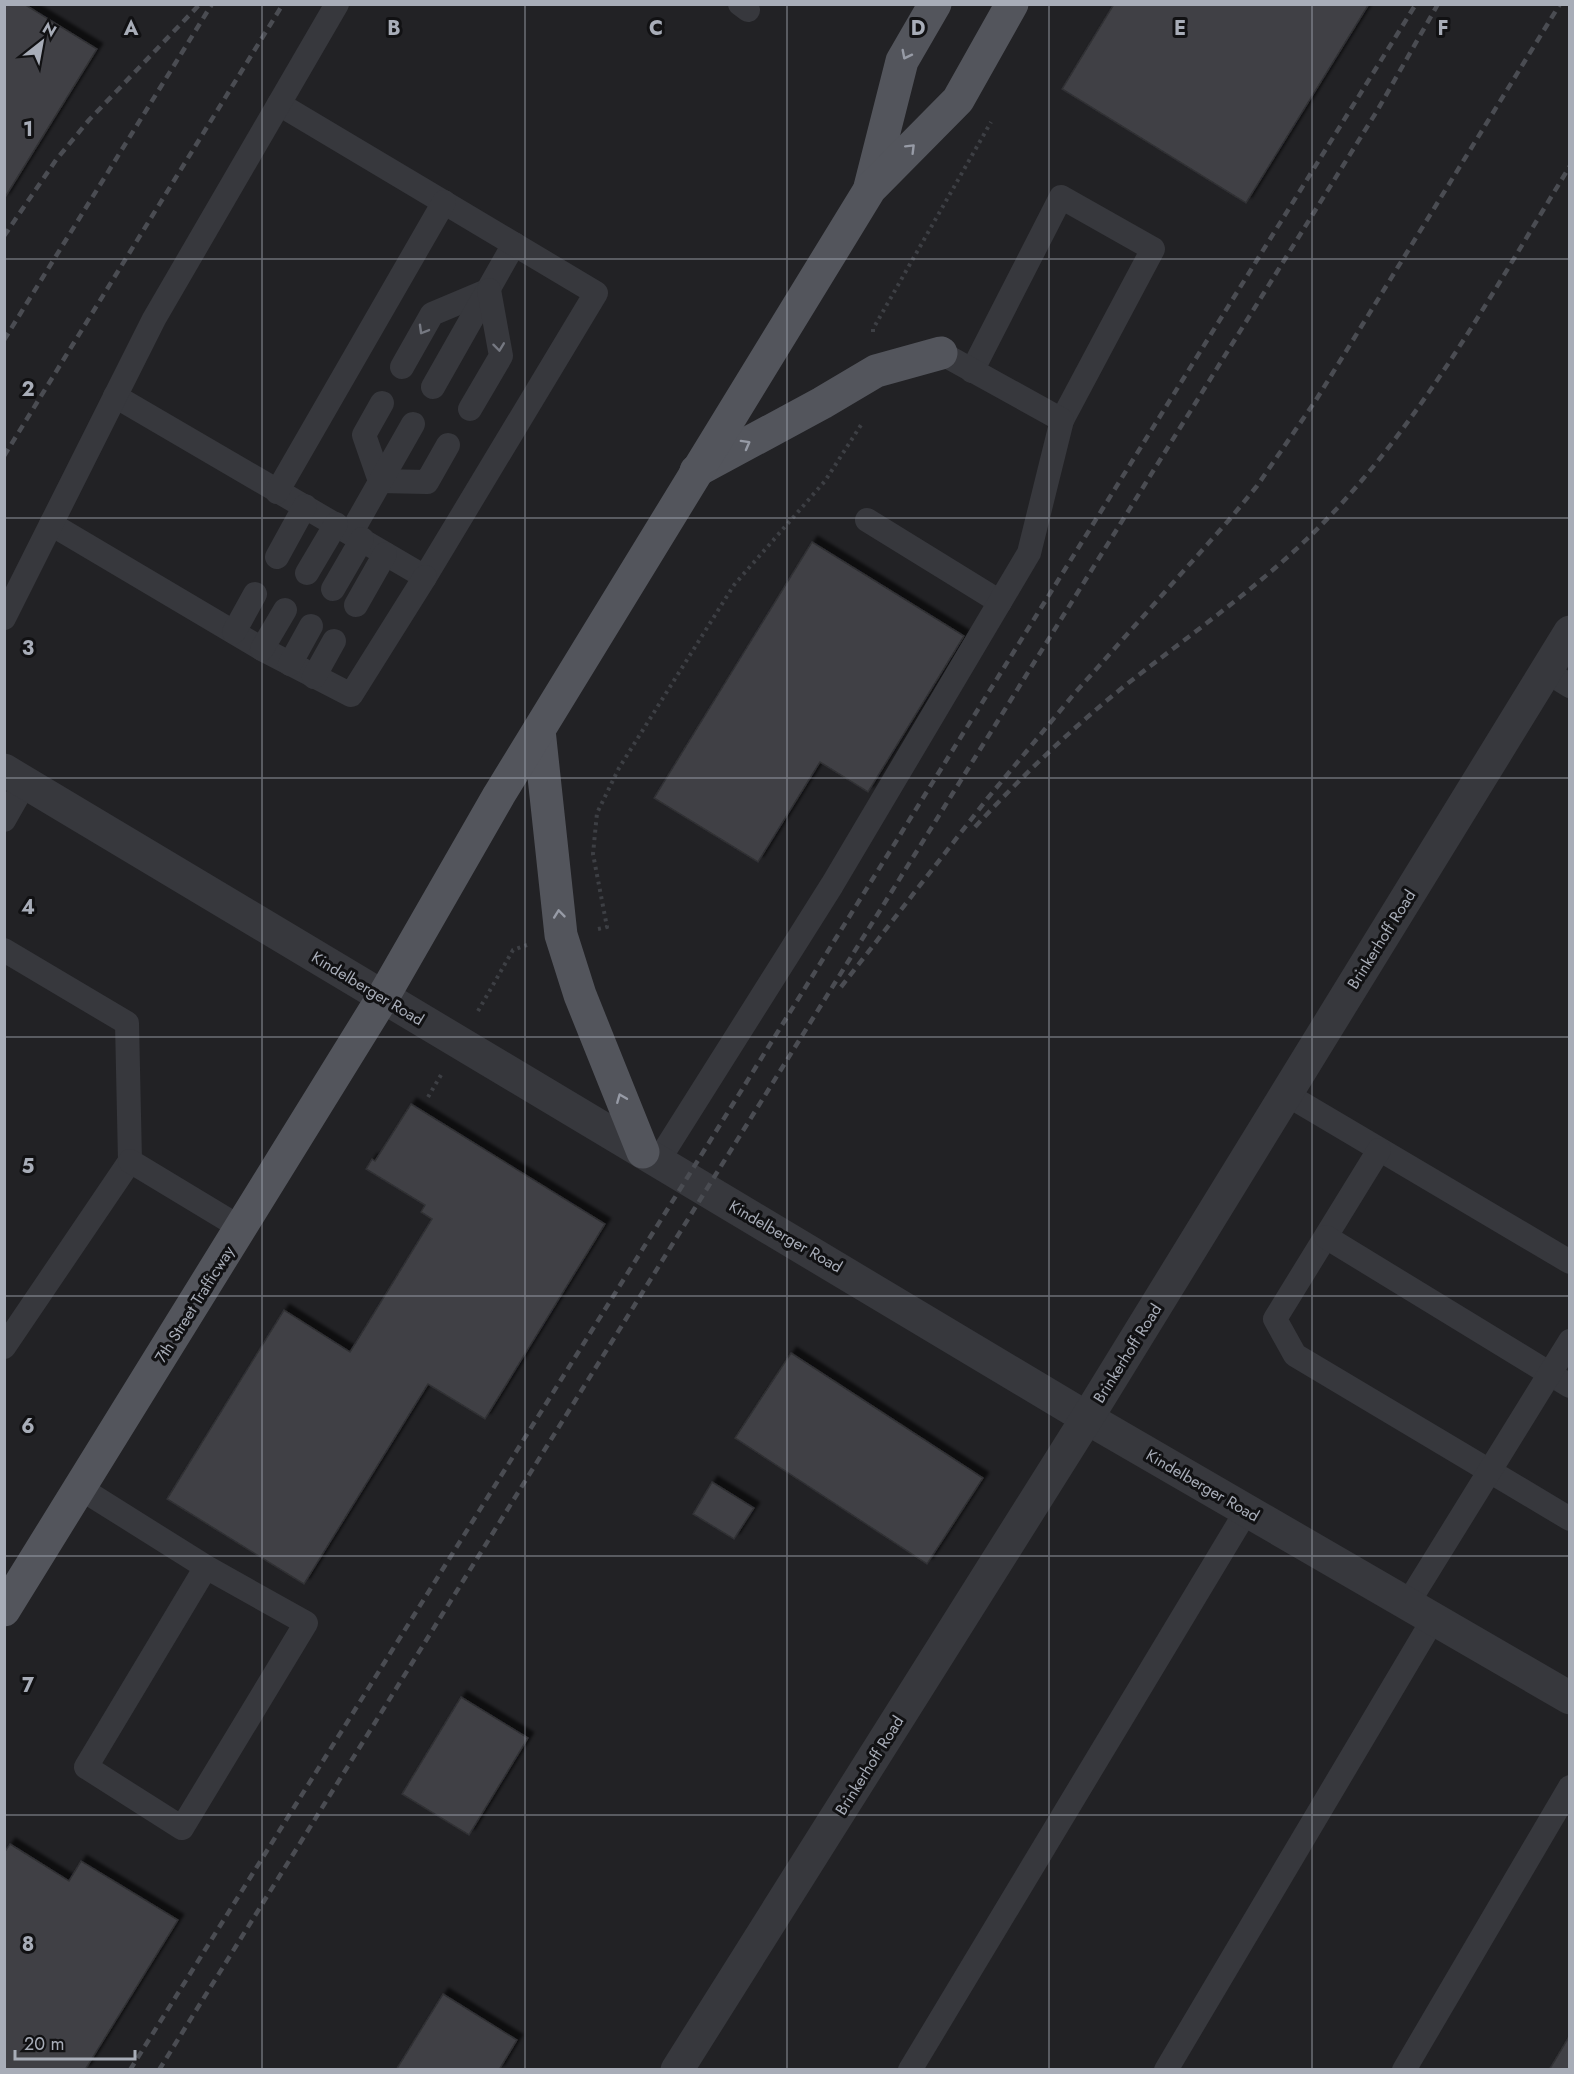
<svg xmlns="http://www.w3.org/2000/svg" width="1574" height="2074" font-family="Jost,sans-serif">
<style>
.built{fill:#222225}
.building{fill:#404145;stroke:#303034;stroke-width:1.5;filter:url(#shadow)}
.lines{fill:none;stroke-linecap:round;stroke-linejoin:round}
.path{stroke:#3d3f44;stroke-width:4;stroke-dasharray:3 4.5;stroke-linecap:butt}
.service{stroke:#37383d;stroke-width:24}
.minor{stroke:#37383d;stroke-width:33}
.primary{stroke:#53555c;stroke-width:33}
.rail{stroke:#4a4c52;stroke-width:4.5;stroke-dasharray:8 6;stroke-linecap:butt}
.oneway{stroke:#979ba6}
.oneway2{stroke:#757881}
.grid{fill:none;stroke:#a8adb8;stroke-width:1.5;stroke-opacity:0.55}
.labels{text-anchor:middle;stroke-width:6;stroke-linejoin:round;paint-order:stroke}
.street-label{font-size:16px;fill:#a8adb8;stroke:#111113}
.grid-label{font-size:20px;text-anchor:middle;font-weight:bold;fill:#a8adb8;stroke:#111113;stroke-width:6;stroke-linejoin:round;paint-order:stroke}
</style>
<defs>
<filter id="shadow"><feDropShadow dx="5.5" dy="-5.5" stdDeviation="1.5" flood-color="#0009"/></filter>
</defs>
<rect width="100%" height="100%" fill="#161618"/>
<!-- built -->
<rect class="built" x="5" y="5" width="1564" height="2064"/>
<!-- building -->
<g class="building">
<polygon points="4,4 24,4 97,49 4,199"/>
<polygon points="1114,4 1369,4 1246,203 1062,89"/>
<polygon points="812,542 964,636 868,792 820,762 758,862 654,798"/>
<polygon points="411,1104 605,1224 485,1419 428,1384 304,1584 167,1499 284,1310 350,1352 432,1219 421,1212 425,1205 366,1169 372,1159 375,1161"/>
<polygon points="791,1353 983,1478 927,1564 735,1438"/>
<polygon points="712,1482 754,1508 734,1539 693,1514"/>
<polygon points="461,1697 528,1738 469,1835 402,1794"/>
<polygon points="10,1844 69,1881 81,1861 178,1920 85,2070 4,2070 4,1853"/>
<polygon points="443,1994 517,2040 499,2070 396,2070"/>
<polygon points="1570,2035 1570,2070 1549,2070"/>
</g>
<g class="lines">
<!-- path -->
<g class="path">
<polyline points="873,332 873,329 991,122"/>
<polyline points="598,929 607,927 593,854 597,813 619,768 734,585 825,481 861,425"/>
<polyline points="478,1011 513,950 527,945"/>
<polyline points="428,1097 441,1075"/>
</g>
<!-- service -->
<g class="service">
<polyline points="740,4 748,10"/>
<polyline points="402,367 432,314 489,290"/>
<polyline points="972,371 1061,197 1153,249 1062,420"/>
<polyline points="433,387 514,244"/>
<polyline points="115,396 425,577 596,293 279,104"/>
<polyline points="382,403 364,435 380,481 427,482 448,445"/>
<polyline points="470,409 501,356 489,290"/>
<polyline points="277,492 444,202"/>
<polyline points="867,520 1000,602"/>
<polyline points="51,524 262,649 351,695 425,577"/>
<polyline points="351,533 413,424"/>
<polyline points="277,557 305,506"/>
<polyline points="307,573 336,524"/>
<polyline points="333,589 362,539"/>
<polyline points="356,605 385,554"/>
<polyline points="4,618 154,319 337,4"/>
<polyline points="234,632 255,594"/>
<polyline points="262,649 285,610"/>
<polyline points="290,664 311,626"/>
<polyline points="1546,671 1570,686"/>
<polyline points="314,677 334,641"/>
<polyline points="4,820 25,783"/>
<polyline points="4,950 127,1023 130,1161 4,1347"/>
<polyline points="1286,1094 1570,1262"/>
<polyline points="1379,1150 1275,1319 1295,1355 1570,1519"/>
<polyline points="130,1161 241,1228"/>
<polyline points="658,1161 832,885 1029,553 1062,420 941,353"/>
<polyline points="1326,1237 1570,1386"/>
<polyline points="80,1488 206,1567 86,1767 182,1828 306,1623 206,1567"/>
<polyline points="1408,1603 1570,1341"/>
<polyline points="910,2070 1247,1510"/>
<polyline points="1166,2070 1434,1618"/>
<polyline points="1404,2070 1570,1787"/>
</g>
<!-- minor -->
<g class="minor">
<polyline points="4,770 1087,1418 1570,1698"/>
<polyline points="677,2070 1087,1418 1570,632"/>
</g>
<!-- primary -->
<g class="primary">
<polyline points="870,187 902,61 935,4"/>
<polyline points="696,471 822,403 876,371 941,353"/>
<polyline points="539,730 561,935 580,995 643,1152"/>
<polyline points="4,1610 383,997 499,795 870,189 958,100 1012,4"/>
</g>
<!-- rail -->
<g class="rail">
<polyline points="4,236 56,160 89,120 200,4"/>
<polyline points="4,340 212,4"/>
<polyline points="4,456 283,4"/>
<path d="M975,827C1023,775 1072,728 1127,684C1196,630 1269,580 1329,517C1427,414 1496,286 1570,166"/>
<polyline points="841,987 987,799 1074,694 1229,520 1257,486 1316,400 1560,4"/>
<polyline points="130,2070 687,1178 1416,4"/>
<polyline points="159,2070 1377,111 1438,4"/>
</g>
</g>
<!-- one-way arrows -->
<defs><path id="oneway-chevron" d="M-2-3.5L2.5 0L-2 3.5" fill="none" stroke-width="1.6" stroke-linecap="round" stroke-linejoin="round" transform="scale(1.5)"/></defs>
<g class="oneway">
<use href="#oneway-chevron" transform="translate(906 55) rotate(117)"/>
<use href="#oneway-chevron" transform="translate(911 148) rotate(-45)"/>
<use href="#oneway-chevron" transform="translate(746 444) rotate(-29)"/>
<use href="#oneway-chevron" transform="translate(559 914) rotate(-96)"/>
<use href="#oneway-chevron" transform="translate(621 1098) rotate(-112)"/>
</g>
<g class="oneway2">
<use href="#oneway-chevron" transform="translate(423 330) rotate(120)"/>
<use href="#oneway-chevron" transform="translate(499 347) rotate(83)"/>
</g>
<!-- grid -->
<path class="grid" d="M262,4V2070M525,4V2070M787,4V2070M1049,4V2070M1312,4V2070M4,259H1570M4,518H1570M4,778H1570M4,1037H1570M4,1296H1570M4,1556H1570M4,1815H1570"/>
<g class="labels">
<!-- street labels -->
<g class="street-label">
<text transform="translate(1381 939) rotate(-58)" y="6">Brinkerhoff Road</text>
<text transform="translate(368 988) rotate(31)" y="6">Kindelberger Road</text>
<text transform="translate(786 1236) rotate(30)" y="6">Kindelberger Road</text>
<text transform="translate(194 1304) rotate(-58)" y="6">7th Street Trafficway</text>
<text transform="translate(1127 1353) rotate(-58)" y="6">Brinkerhoff Road</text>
<text transform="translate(1203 1485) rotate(30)" y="6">Kindelberger Road</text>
<text transform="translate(869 1765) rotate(-58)" y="6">Brinkerhoff Road</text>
</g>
</g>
<g class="grid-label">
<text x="131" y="35">A</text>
<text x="394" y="35">B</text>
<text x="656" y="35">C</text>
<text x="918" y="35">D</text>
<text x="1180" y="35">E</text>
<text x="1443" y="35">F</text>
<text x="28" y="136">1</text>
<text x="28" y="396">2</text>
<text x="28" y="655">3</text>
<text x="28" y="914">4</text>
<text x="28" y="1173">5</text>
<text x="28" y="1433">6</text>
<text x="28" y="1692">7</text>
<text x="28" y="1951">8</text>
</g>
<!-- border -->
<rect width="1574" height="2074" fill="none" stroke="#a8adb8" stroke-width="12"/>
<!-- north arrow -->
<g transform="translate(42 42) rotate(31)" stroke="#111113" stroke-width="4.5" paint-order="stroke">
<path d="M0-4.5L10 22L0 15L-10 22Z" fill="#a8adb8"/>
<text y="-9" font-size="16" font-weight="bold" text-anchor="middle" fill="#a8adb8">N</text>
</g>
<!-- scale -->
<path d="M15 2050v9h120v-9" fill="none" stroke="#a8adb8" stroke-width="3"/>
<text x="24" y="2050" font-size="18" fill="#a8adb8" stroke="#111113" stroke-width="4.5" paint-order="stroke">20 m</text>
</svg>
